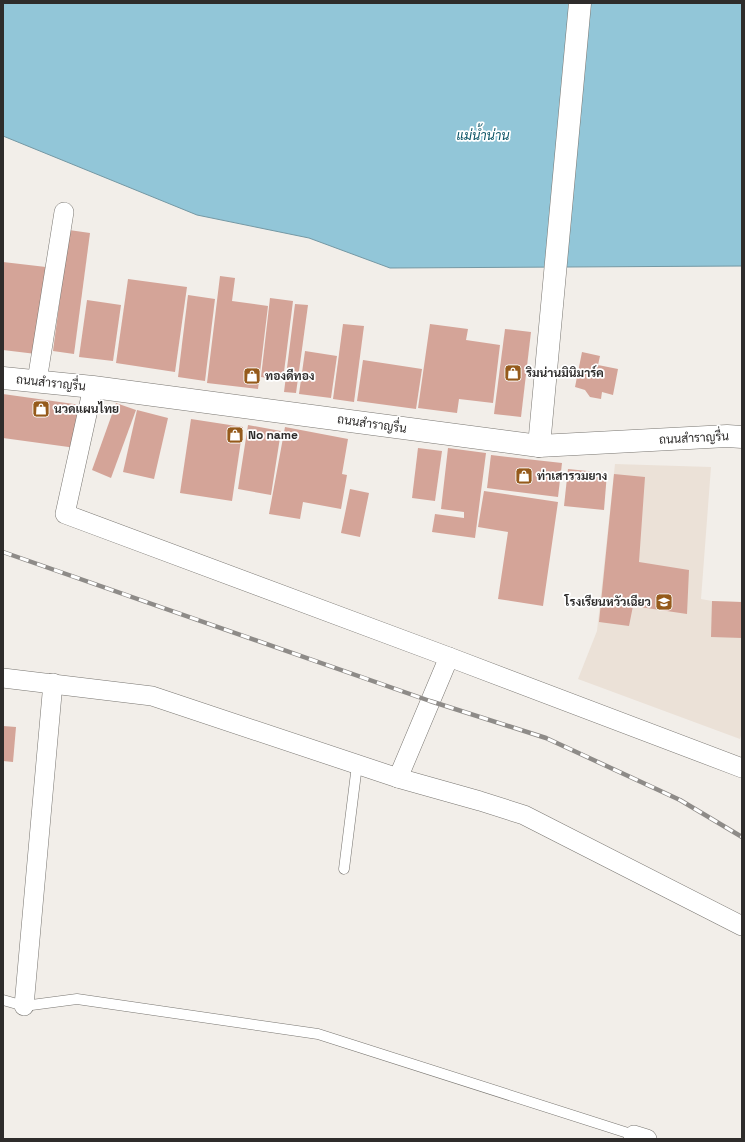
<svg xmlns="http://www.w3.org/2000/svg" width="745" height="1142" font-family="'Space Grotesk',Sarabun,sans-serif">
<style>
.built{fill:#ebe1d7}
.water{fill:#92c6d8;stroke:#7498a4}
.building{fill:#d4a498}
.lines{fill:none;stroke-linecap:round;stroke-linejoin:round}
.lane-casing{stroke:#797671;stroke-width:11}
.street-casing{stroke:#797671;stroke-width:20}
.secondary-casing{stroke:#797671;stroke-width:23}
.lane{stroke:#fff;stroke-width:10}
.street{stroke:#fff;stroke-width:19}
.secondary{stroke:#fff;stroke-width:22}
.rail-casing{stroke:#8e8b88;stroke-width:4.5}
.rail{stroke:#fff;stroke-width:3;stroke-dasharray:9;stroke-linecap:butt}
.labels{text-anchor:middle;stroke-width:3.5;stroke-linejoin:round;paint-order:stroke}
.poi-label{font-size:12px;font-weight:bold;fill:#2e2c2b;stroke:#fff;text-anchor:start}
.street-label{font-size:12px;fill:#2e2c2b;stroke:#fff}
.water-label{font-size:13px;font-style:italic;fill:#0d5567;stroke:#fff}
</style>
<rect width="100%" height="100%" fill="#f2eee9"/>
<!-- built -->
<polygon class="built" points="615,464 711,467 701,599 712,601 742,602 742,732 740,739 578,679 597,631"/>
<!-- water -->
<polygon class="water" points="3,3 742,3 742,266 390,268 309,238 197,215 3,136"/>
<!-- building -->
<g class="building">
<polygon points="69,230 90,233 74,354 53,351"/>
<polygon points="3,262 46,267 36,354 3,350"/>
<polygon points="220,276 235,278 232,301 268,306 258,389 207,383"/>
<polygon points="128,279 187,287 175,372 116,363"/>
<polygon points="188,295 215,299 205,381 178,377"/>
<polygon points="270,298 293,301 283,380 261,377"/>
<polygon points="87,300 121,305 113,361 79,357"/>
<polygon points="295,304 308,305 296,393 284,392"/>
<polygon points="343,324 364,326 354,402 333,399"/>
<polygon points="430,324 468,329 466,340 500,345 493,403 459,399 457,413 418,408"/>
<polygon points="505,329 531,332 521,417 494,414"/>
<polygon points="305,351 337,356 331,398 299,394"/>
<polygon points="582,352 600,356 598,365 618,369 613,395 602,392 601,399 590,397 585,390 575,387"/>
<polygon points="363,360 422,369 416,409 357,401"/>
<polygon points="3,394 81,405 76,448 3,438"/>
<polygon points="116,403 136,410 111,478 92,470"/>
<polygon points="137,410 168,418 154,479 123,472"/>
<polygon points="191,419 243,427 232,501 180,493"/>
<polygon points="248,425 281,431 271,495 238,489"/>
<polygon points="285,427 348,439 342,474 347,475 341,509 303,502 300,519 269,514"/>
<polygon points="418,448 442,451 435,501 412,498"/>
<polygon points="448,448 486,453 475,538 432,532 435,514 464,518 464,512 441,509"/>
<polygon points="491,455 562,463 558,497 487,488"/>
<polygon points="568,469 607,473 604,510 564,506"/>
<polygon points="614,474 645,477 639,562 689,570 687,614 633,606 629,626 599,622"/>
<polygon points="350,489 369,493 360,537 341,533"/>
<polygon points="484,491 558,502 543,606 498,599 508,532 478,527"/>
<polygon points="712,601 742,602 742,638 711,637"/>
<polygon points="3,726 16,727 13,762 3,761"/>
</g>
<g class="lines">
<!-- lane casing -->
<g class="lane-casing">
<g id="lane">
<polyline points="344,869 357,765"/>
<polyline points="3,1000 24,1006 77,999 318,1034 634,1135"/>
</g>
</g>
<!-- street casing -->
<g class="street-casing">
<g id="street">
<polyline points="37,381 64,212"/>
<polyline points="93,387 65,514 449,657"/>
<polyline points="3,678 152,696 398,778 449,657 742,768"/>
<polyline points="398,778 480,801 524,815 742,926"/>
<polyline points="24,1006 53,683"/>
<polyline points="633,1139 634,1135 647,1139"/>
</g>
</g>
<!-- secondary casing -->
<g class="secondary-casing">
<g id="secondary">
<polyline points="3,378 93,387 539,446 727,436 742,437"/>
<polyline points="539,446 580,3"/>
</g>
</g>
<!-- lane -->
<use href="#lane" class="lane"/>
<!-- street -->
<use href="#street" class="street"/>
<!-- secondary -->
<use href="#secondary" class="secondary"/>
<!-- rail casing -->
<g class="rail-casing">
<polyline id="rail" points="3,552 430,701 546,738 680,800 742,837"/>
</g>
<!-- rail -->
<use href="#rail" class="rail"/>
</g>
<!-- icons -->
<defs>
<g id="shop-square" transform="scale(0.9)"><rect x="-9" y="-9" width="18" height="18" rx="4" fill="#955a1b" stroke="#fff"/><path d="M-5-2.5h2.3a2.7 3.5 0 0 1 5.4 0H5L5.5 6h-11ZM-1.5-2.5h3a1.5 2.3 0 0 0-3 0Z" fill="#fff"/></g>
<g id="school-square" transform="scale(0.9)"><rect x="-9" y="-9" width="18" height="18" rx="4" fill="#955a1b" stroke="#fff"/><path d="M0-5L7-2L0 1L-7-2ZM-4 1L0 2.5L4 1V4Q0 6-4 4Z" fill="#fff"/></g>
</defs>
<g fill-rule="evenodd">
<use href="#shop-square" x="513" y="373"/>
<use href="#shop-square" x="252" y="376"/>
<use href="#shop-square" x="41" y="409"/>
<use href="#shop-square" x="235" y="435"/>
<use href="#shop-square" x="524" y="476"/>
<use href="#school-square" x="664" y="602"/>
</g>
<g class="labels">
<!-- poi labels -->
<g class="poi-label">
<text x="526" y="377">ริมน่านมินิมาร์ค</text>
<text x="265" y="380">ทองดีทอง</text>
<text x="54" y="413">นวดแผนไทย</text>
<text x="248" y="439">No name</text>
<text x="537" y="480">ท่าเสารวมยาง</text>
<text x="651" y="606" text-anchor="end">โรงเรียนหวัวเฉียว</text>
</g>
<!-- street labels -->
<g class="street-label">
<text transform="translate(51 383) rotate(6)" y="4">ถนนสำราญรื่น</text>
<text transform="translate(372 424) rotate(8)" y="4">ถนนสำราญรื่น</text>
<text transform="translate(694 438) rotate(-3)" y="4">ถนนสำราญรื่น</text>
</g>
<!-- water labels -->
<g class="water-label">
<text x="483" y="140">แม่น้ำน่าน</text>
</g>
</g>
<!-- border -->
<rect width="745" height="1142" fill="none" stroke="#2e2c2b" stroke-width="8"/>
</svg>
